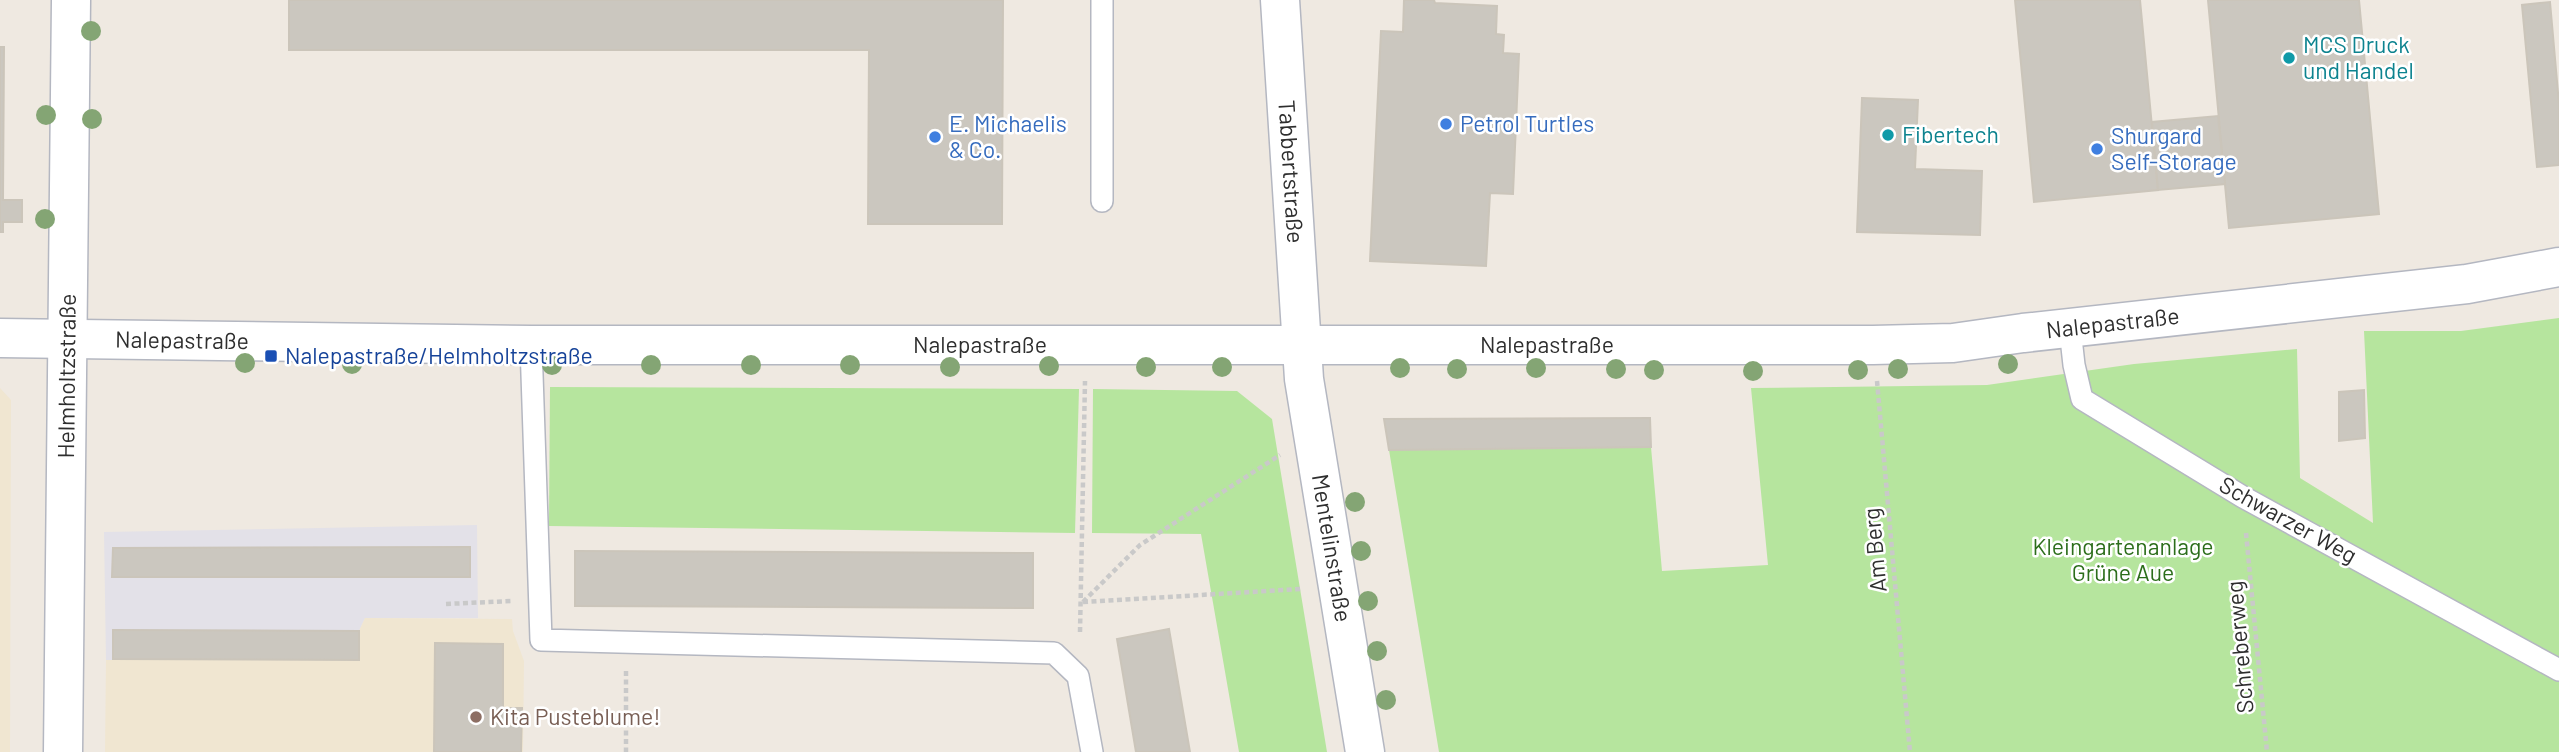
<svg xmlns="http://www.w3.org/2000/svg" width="2559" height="752" font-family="Barlow,sans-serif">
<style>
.industrial{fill:#e3e1e8}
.education{fill:#f0e6d1}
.green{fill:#b6e59e}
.building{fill:#cbc7bf;stroke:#cbc5ba;stroke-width:2}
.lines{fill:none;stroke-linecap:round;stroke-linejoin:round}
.lane-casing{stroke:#b4b7c1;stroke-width:24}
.street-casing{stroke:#b4b7c1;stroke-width:41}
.path{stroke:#c9c9c9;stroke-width:4.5;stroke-dasharray:5 3.5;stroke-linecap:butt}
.lane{stroke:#fff;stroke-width:21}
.street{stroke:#fff;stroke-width:38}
.tree{fill:#84a574}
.culture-dot{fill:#0f9aa8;stroke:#fff;stroke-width:2.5}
.shop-dot{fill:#3f7fe0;stroke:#fff;stroke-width:2.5}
.transit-dot{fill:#1a4fb4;stroke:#fff;stroke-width:2.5}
.education-dot{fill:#8d6e63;stroke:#fff;stroke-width:2.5}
.labels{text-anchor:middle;stroke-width:5;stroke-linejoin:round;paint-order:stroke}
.culture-label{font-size:23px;fill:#0d838f;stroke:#fff;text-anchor:start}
.shop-label{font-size:23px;fill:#366cbe;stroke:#fff;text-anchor:start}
.street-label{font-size:23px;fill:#2e2e2e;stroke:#fff}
.transit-label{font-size:23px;fill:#164399;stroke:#fff;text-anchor:start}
.park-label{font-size:23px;fill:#2c6e1b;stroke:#fff}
.education-label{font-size:23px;fill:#785e54;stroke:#fff;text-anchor:start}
</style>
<rect width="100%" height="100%" fill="#efe9e1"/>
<!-- industrial -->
<polygon class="industrial" points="477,525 478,618 365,618 359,631 359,660 106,660 104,532"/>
<!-- education -->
<g class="education">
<polygon points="0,388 11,400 10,752 0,752"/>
<polygon points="365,618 512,619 513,631 524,661 523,752 105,752 106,660 359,660 359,631"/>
</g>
<!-- green -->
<g class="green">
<polygon points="2559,318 2559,752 1439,752 1389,450 1651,447 1662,571 1768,565 1751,388 1987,385 2134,364 2297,349 2300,478 2373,523 2364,331 2461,331"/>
<polygon points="550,387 1079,389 1075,533 549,526"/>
<polygon points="1093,389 1237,391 1272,419 1327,752 1239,752 1201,534 1092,533"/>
</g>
<!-- building -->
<g class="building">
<polygon points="289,0 1003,0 1002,224 868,224 869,50 289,50"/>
<polygon points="1404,0 1434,0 1435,3 1497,6 1496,34 1504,35 1503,53 1519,54 1513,194 1490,193 1486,266 1370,261 1381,31 1403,32"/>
<polygon points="2015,0 2140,0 2158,190 2034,202"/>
<polygon points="2208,0 2359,0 2379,214 2229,228"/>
<polygon points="2550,2 2559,104 2559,165 2537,167 2522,5"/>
<polygon points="0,47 4,47 3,200 22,200 22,222 3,222 3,232 0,232"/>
<polygon points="1862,98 1918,100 1915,169 1982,171 1980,235 1857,232"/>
<polygon points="2218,116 2225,184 2158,190 2152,122"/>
<polygon points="2364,390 2365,438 2339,441 2339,392"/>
<polygon points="1650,418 1651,447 1389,450 1384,419"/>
<polygon points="470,547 470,577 112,577 113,548"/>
<polygon points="575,551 1033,553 1033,608 575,606"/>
<polygon points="1169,629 1190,752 1136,752 1117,639"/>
<polygon points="113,630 359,631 359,660 113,659"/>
<polygon points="435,643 503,644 503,708 522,708 521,752 434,752"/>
</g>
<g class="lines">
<!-- lane casing -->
<g class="lane-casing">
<g id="lane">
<polyline points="1102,0 1102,201"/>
<polyline points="2070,329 2074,365 2082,399 2243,497 2559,670"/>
<polyline points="531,345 541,640 1054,653 1078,676 1092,752"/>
</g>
</g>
<!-- street casing -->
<g class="street-casing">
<g id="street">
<path id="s1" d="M1280,0L1304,379L1365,752"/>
<path id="s2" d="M0,338L531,345H1873L1953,343L2023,333L2467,284L2559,267"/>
<path id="s3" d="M63,752L71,0"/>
</g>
</g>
<!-- path -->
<g class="path">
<polyline points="1877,381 1910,752"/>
<polyline points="2246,533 2267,752"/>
<polyline points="1083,602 1140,545 1280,455"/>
<polyline points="1083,602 1301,589"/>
<polyline points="446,604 511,601"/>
<polyline points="1080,632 1085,381"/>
<polyline points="626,671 626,752"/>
</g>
<!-- lane -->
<use href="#lane" class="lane"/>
<!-- street -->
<use href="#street" class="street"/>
</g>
<!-- trees -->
<g class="tree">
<circle cx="91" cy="31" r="10"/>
<circle cx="46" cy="115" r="10"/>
<circle cx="92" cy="119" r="10"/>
<circle cx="45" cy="219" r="10"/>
<circle cx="245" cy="363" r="10"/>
<circle cx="352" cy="364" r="10"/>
<circle cx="2008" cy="364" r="10"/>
<circle cx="552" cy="365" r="10"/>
<circle cx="651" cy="365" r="10"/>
<circle cx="751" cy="365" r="10"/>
<circle cx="850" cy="365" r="10"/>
<circle cx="1049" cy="366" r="10"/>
<circle cx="950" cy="367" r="10"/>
<circle cx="1146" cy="367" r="10"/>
<circle cx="1222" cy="367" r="10"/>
<circle cx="1400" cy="368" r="10"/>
<circle cx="1536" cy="368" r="10"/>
<circle cx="1457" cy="369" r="10"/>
<circle cx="1616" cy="369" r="10"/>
<circle cx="1898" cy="369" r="10"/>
<circle cx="1654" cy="370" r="10"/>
<circle cx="1858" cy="370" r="10"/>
<circle cx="1753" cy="371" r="10"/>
<circle cx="1355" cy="502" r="10"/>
<circle cx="1361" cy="551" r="10"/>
<circle cx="1368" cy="601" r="10"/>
<circle cx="1377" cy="651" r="10"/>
<circle cx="1386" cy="700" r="10"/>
</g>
<!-- markers -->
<g class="culture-dot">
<circle cx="2289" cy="58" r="7"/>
<circle cx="1888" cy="135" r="7"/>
</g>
<g class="shop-dot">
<circle cx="1446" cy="124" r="7"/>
<circle cx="935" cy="137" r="7"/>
<circle cx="2097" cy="149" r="7"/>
</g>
<rect class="transit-dot" x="264" y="349" width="14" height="14" rx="3.5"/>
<circle class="education-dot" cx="476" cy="717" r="7"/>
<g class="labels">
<!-- culture labels -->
<g class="culture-label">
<text x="2303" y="53">MCS Druck<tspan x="2303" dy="26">und Handel</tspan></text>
<text x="1902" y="143">Fibertech</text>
</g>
<!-- shop labels -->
<g class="shop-label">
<text x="949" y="132">E. Michaelis<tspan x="949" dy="26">&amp; Co.</tspan></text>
<text x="1460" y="132">Petrol Turtles</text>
<text x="2111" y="144">Shurgard<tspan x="2111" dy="26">Self-Storage</tspan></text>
</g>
<!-- street labels -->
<g class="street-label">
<text dy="8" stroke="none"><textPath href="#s1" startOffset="172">Tabbertstraße</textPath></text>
<text dy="8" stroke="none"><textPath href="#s2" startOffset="2114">Nalepastraße</textPath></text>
<text dy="8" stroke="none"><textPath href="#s2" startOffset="182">Nalepastraße</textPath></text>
<text dy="8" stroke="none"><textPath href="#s2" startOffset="1547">Nalepastraße</textPath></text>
<text dy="8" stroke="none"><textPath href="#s2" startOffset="980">Nalepastraße</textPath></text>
<text dy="8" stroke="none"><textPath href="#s3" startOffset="376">Helmholtzstraße</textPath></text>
<text transform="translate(2288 520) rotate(29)" y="8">Schwarzer Weg</text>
<text dy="8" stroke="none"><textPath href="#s1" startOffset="551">Mentelinstraße</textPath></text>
<text transform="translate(1875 550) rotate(-95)" y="8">Am Berg</text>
<text transform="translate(2240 647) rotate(-95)" y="8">Schreberweg</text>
</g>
<!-- transit labels -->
<g class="transit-label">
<text x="285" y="364">Nalepastraße/Helmholtzstraße</text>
</g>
<!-- park labels -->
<g class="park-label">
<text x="2123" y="555">Kleingartenanlage<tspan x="2123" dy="26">Grüne Aue</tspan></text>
</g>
<!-- education labels -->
<g class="education-label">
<text x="490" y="725">Kita Pusteblume!</text>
</g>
</g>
</svg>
